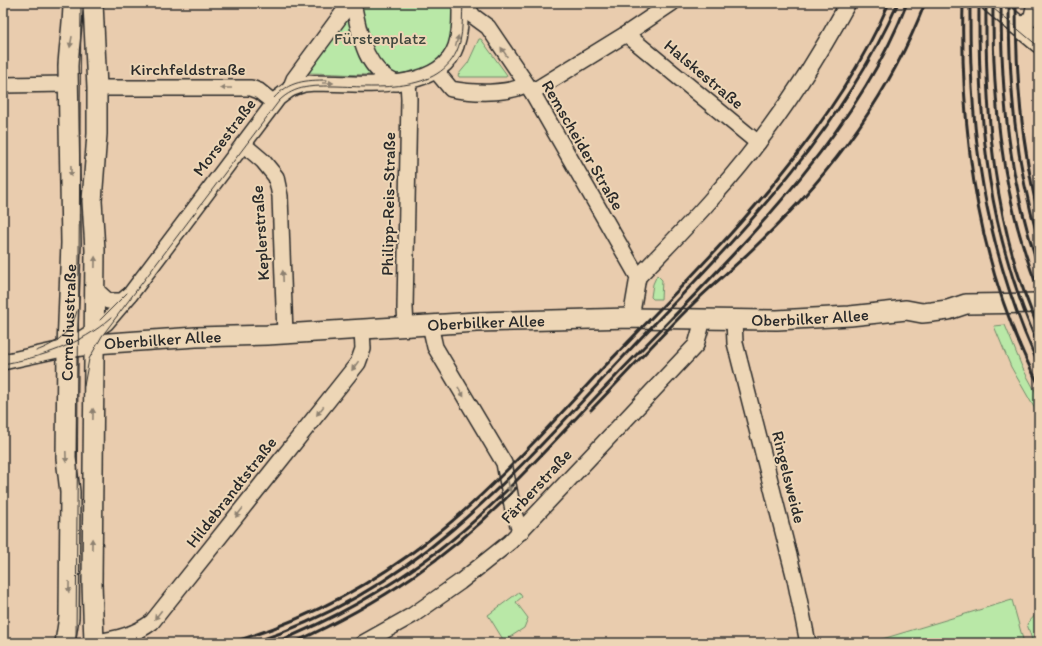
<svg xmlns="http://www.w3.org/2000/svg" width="1042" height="646" font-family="Itim,sans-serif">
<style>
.green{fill:#b9e8a7;stroke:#728a69}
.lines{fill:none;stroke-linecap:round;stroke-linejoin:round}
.minor-casing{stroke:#2b2b2b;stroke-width:18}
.major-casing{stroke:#2b2b2b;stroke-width:22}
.minor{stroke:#edd6b6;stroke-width:15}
.major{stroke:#edd6b6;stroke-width:19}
.tram{stroke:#2b2b2b;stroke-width:1}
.rail{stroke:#2b2b2b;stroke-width:3}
.oneway{fill:#8c8070}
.labels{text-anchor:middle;stroke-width:4;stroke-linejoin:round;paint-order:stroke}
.park-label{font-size:17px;fill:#40473e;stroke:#edd6b6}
.street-label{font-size:17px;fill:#2b2b2b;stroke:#edd6b6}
</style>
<rect width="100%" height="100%" fill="#e9ccae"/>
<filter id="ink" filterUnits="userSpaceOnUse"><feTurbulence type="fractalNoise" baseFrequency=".025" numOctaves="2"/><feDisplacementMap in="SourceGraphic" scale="8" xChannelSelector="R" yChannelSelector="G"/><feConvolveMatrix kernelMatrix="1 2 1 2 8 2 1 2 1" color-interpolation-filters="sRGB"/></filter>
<g filter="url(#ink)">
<!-- green -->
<g class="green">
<path d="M356,3H454C453,18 455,38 446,51C440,60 430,67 419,70C386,79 341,73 306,73Z"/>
<polygon points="479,39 481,39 507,75 506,77 459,77 458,75 468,63"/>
<polygon points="657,275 662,280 661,299 653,299 651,297 653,284"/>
<polygon points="1005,325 1022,367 1039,398 1039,416 1011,367 994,326"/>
<polygon points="519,592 522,597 516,602 528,618 524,628 504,641 488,615"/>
<polygon points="1012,600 1024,643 869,643"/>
<polygon points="1039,611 1039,643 1033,643 1027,624"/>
</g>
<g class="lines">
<!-- minor casing -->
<g class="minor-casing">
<g id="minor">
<path d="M353,3C360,34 363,68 396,83"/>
<polyline points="465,3 473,16 488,27 532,92 638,277 631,318"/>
<polyline points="1022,29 1032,16 1035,3"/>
<polyline points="626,34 758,143"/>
<path d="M436,71L451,89C471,93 509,95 526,84"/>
<polyline points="3,85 69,84"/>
<polyline points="97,88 251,88 259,91 274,103"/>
<path d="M290,89L304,84L315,83C355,83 440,95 456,46C461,32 460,17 460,3"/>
<polyline points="532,92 626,34 672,3"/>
<polyline points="243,144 263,161 276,177 280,196 285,334"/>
<path d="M638,277C664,250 691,223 715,195C767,137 811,71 848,3"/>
<polyline points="95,289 108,301 122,301 128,296"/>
<polyline points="734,320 735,343 795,579 808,643"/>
<polyline points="430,325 435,347 504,463 513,510 519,528 521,532"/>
<polyline points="406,327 405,308 409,99 408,81"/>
<polyline points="3,362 67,348 106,323 129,296 278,98 290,89 294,79 350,3"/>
<path d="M94,642C115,640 135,635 152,622L358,363L363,349L362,330"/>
<polyline points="363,643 413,615 460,582 510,542 696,345 703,320"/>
</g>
</g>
<!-- major casing -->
<g class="major-casing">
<g id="major">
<polyline points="93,3 97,88 97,134 92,201 95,250 92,583 94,643"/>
<polyline points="991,3 1039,43"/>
<path id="s1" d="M67,348L95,344L196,337L267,335L477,322L631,318L777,320L850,316L906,310L922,313L932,312L948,310L966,304L1039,303"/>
<path id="s2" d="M65,643L69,617L70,492L66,458L67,348L71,243L68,66C69,45 73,24 73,3"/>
</g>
</g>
<!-- minor -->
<use href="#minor" class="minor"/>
<!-- major -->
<use href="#major" class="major"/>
<!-- tram -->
<g class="tram">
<polyline points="987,3 1039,47"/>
<path d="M274,98C289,81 306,80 327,80"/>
<polyline points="100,320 127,293"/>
<path d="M36,351C56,344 71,333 77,311"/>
<path d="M3,364C42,357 80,345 111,318"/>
<path d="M84,386L89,359L102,336L279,101C295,85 314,86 335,86C377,87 446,95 460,42C463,30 462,16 463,3"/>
<polyline points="76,643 81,3"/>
</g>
<!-- rail -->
<g class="rail">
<path d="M963,3C960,133 977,268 1039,385"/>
<path d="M970,3C969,135 984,245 1039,366"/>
<path d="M979,3C978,128 988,232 1039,347"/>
<path d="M986,3C985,113 993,227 1039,329"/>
<path d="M993,3C992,100 1002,201 1039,291"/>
<path d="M1001,3C1001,93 1009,182 1039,268"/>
<path d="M1009,3C1009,84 1015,163 1039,241"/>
<path d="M1016,3C1016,78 1021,144 1039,217"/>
<path d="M591,410C627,373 661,335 698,299C718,280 740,262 760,242C831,174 890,94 925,3"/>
<path d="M229,643C302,622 370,586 429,540C491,492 549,426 603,368C707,260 829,142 889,3"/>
<path d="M252,643C325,620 395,579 453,529C520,472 579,404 639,340C737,237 839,135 898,3"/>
<path d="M274,643C333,620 387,589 438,551C503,501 558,436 615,377C718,269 853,145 907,3"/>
<path d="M293,643C381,603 449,558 516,488"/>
</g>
</g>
<!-- one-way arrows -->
<defs><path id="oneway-solid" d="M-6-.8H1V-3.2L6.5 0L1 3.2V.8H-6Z"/></defs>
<g class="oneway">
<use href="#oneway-solid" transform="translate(457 41) rotate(-76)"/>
<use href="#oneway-solid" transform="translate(71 42) rotate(100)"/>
<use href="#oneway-solid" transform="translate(504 52) rotate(-124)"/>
<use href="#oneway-solid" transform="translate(328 83)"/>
<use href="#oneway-solid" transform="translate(226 88) rotate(180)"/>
<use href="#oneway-solid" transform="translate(71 171) rotate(89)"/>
<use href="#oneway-solid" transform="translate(95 262) rotate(-89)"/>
<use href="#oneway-solid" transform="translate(283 276) rotate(-92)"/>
<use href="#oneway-solid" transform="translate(355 366) rotate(126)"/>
<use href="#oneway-solid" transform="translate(461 392) rotate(59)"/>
<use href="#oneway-solid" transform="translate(320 411) rotate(128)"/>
<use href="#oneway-solid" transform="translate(93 414) rotate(-89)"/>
<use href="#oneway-solid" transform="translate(66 457) rotate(88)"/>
<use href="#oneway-solid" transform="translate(509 486) rotate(79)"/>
<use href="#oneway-solid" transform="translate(239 513) rotate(128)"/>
<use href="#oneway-solid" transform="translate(92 544) rotate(-89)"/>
<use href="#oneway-solid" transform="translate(69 587) rotate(91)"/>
<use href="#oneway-solid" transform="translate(158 615) rotate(128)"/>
</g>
</g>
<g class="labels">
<!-- park labels -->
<g class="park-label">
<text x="380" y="44">Fürstenplatz</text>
</g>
<!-- street labels -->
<g class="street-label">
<text x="188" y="75">Kirchfeldstraße</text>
<text transform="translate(704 74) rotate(40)" y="6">Halskestraße</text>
<text transform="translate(224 137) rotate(-53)" y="6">Morsestraße</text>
<text transform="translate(583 145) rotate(60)" y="6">Remscheider Straße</text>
<text transform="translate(388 204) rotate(-89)" y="6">Philipp-Reis-Straße</text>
<text transform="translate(260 233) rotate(-94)" y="6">Keplerstraße</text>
<text dy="6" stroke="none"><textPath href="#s1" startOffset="744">Oberbilker Allee</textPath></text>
<text dy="6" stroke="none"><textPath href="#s2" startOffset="321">Corneliusstraße</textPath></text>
<text dy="6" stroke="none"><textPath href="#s1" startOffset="420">Oberbilker Allee</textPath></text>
<text dy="6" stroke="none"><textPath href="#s1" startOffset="96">Oberbilker Allee</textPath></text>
<text transform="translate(789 477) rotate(76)" y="6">Ringelsweide</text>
<text transform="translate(536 486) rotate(-47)" y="6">Färberstraße</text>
<text transform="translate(231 492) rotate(-52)" y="6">Hildebrandtstraße</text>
</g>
</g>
<!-- margin -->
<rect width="1042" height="646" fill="none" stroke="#edd6b6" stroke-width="16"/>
<rect x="8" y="8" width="1026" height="630" fill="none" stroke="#2b2b2b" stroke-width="1.5" filter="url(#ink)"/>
</svg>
